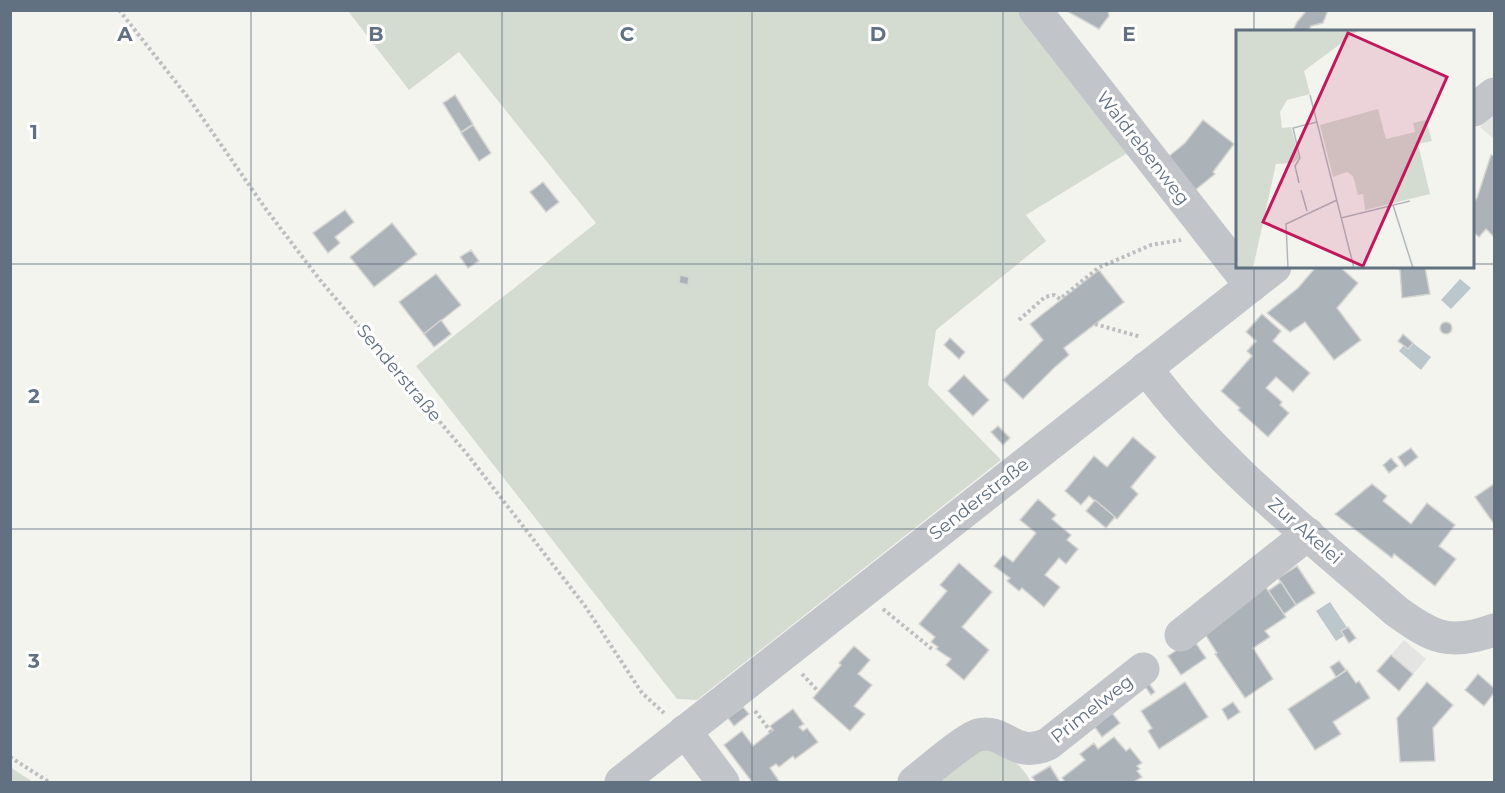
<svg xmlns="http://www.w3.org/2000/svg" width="1505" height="793" font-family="Montserrat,sans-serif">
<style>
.built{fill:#e4e5e3}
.green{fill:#d4dbd0}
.water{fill:#bcc7cc}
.building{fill:#abb2b8;stroke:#d5d5d2;stroke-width:1.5}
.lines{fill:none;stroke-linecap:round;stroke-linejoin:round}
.path{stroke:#bdbec0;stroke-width:4;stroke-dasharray:3 3;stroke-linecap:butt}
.minor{stroke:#c1c4c8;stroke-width:33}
.grid{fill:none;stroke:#617182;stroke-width:1.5;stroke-opacity:0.55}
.labels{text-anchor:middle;stroke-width:6;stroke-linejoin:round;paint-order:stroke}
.street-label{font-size:18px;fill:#617182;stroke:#fff}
.inset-road{fill:none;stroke:#b0b8bc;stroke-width:1.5}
.view{fill:#c2185b;fill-opacity:0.15;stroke:#c2185b;stroke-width:3}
.inset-edge{fill:none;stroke:#617182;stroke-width:3}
.grid-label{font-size:20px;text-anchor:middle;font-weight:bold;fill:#617182;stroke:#fff;stroke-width:6;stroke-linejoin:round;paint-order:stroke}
</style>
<rect width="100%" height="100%" fill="#f4f4ef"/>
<!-- built -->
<g class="built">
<polygon points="1494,115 1494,139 1480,127"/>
<polygon points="1404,640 1426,659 1399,691 1377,671"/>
</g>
<!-- green -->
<g class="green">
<polygon points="348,11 1018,11 1129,152 1026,215 1046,241 936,330 928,385 1001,460 697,700 677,699 416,366 596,223 459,52 409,90"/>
<path d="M974,745C1002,755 1016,755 1031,782H927Z"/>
<polygon points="10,767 33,782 11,782"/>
</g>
<!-- water -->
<g class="water">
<polygon points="1460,279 1471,288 1451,309 1441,300"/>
<polygon points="1413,343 1431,357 1421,370 1399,351 1404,345 1408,348"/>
<polygon points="1330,602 1350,632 1336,641 1316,611"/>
</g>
<!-- building -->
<g class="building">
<polygon points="1065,10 1108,10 1109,16 1099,29"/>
<polygon points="1307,10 1328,10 1323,23 1311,26 1308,32 1292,32 1297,22"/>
<polygon points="455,95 473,124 461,132 443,103"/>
<polygon points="1203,120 1234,144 1213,172 1215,174 1194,191 1168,157 1185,143"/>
<polygon points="473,125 491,153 479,161 461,133"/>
<polygon points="1491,155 1494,156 1494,237 1486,229 1479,237 1474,233 1474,202 1477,198"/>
<polygon points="543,182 559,202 546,212 530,192"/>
<polygon points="345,210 354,222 335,237 340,243 328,253 313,233"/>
<polygon points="392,223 417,254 374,287 350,257"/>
<polygon points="471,250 479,261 468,268 460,257"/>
<polygon points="1316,267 1340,267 1358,283 1337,308 1361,340 1334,360 1305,322 1290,332 1267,313 1298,288"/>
<polygon points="1396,267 1425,267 1430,294 1402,298 1400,270"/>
<polygon points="1099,270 1124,302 1064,348 1069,355 1055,367 1023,399 1003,380 1043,340 1030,324"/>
<polygon points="436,274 461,305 424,334 399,302"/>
<polygon points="680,275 689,277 688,285 679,283"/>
<polygon points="1262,314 1281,331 1273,341 1310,373 1293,392 1276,377 1266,388 1282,402 1280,405 1289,413 1268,437 1238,410 1240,408 1221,391 1252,356 1247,351 1256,341 1246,332"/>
<polygon points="441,320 451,334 434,347 424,334"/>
<circle cx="1446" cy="328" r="6"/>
<polygon points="1403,334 1413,343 1408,349 1398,341"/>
<polygon points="950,338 965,352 959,359 944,345"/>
<polygon points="964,375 989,400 973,416 948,391"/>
<polygon points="998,426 1010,438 1003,445 991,432"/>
<polygon points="1133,437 1156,457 1131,487 1138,494 1117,519 1089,496 1081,505 1065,491 1094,456 1107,467"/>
<polygon points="1411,448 1418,457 1405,467 1398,457"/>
<polygon points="1391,458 1398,466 1389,473 1383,465"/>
<polygon points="1372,484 1387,496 1383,501 1411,524 1427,503 1455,525 1439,546 1456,559 1435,586 1394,554 1392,558 1335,514"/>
<polygon points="1494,484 1494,524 1475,497"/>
<polygon points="1038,499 1056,515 1052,519 1071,535 1067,540 1078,549 1066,564 1059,558 1045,575 1060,587 1044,607 1022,588 1019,591 1007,581 1010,578 994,566 1003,555 1013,562 1036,533 1020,520"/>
<polygon points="1095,500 1115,517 1106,528 1086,511"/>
<polygon points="959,563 992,592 962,627 989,650 964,680 946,665 951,659 936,649 938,647 931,642 935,637 919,624 947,591 940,585"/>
<polygon points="1297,566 1315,593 1296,605 1278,578"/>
<polygon points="1281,582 1296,605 1284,614 1268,591"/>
<polygon points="1265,586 1286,617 1265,631 1270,637 1253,648 1273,679 1245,698 1215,654 1217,653 1203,631"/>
<polygon points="1348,627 1356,638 1349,643 1341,631"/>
<polygon points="1193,639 1206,658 1181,675 1168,656"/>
<polygon points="854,646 870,660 858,674 872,685 854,706 865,714 850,731 813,698 841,665 839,663"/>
<polygon points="1391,655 1413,674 1399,691 1377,671"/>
<polygon points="1339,661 1346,670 1336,677 1330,667"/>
<polygon points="1347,670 1356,683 1359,681 1370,698 1333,722 1341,734 1315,750 1288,709"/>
<polygon points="1478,674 1494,688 1494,693 1484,706 1465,690"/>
<polygon points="1148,682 1155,692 1151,695 1144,685"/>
<polygon points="1185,682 1208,717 1159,749 1148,731 1152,728 1141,711"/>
<polygon points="1427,682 1453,705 1433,728 1435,761 1400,762 1397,718"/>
<polygon points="1233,702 1240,712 1228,720 1222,709"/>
<polygon points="743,707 749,714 734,726 728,718"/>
<polygon points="1108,708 1120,723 1102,737 1091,722"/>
<polygon points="793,709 804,724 799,727 803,731 807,728 818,742 795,759 793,756 779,767 776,764 770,768 779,781 777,782 752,782 724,745 742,731 753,746 773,730 770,726"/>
<polygon points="1114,737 1126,751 1130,748 1142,763 1137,766 1140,769 1137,771 1142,777 1134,782 1065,782 1062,778 1085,760 1080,754 1094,743 1098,749"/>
<polygon points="1050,766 1060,782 1036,782 1032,777"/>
</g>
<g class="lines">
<!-- path -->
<g class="path">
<polyline points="119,10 190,100 265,208 320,280 467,454 585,606 642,693 664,713"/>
<polyline points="1019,320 1045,297 1054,295 1060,299 1098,268 1151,245 1181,240"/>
<polyline points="1095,324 1141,337"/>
<polyline points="883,609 932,649"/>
<polyline points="802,674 818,691"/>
<polyline points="755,711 771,732"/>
<polyline points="10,757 49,782"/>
</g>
<!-- minor -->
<g class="minor">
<polyline points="1035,10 1251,286"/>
<polyline points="1474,110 1494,94"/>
<path d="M1146,368C1215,462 1309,535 1396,611C1433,638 1450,646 1494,630"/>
<polyline points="1181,635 1308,534"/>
<polyline points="685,731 723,782"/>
<polyline points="621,782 1275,267"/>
<path d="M914,782C927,772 965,739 978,735C1005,728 1014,760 1048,744L1143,669"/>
</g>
</g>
<!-- grid -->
<path class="grid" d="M251,10V782M502,10V782M752,10V782M1003,10V782M1254,10V32M10,264H1238M1474,264H1494M1254,267V782M10,529H1494"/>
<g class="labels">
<!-- street labels -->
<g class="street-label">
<text transform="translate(1143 148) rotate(52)" y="6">Waldrebenweg</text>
<text transform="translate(399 373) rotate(50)" y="6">Senderstraße</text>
<text transform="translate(979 499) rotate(-38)" y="6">Senderstraße</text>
<text transform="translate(1305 531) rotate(41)" y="6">Zur Akelei</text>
<text transform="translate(1092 709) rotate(-38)" y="6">Primelweg</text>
</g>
</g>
<!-- overview -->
<g transform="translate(1236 30)">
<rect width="238" height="238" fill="#f4f4ef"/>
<path d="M0,0H123L68,41L74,64L51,70L44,82L46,98L55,97L63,128L57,133L40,134L17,238H0ZM142,79L150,109L179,102L177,93L190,90L196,111L182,114L194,164L129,180L127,164L122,165L117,146L111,142L97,147L84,95Z" fill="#d4dbd0"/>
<path class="inset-road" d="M74,65L118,238M63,153L59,136L64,128L57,98L81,92M65,160L71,181M157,175L177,238M105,188L174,171M52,238L50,194L101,170"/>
<path class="view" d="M112,3L211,47L127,236L27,192Z"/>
<rect width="238" height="238" class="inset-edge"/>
</g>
<g class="grid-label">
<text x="125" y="41">A</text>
<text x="376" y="41">B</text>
<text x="627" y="41">C</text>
<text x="878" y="41">D</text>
<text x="1129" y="41">E</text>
<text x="34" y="139">1</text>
<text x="34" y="403">2</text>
<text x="34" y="668">3</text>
</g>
<!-- border -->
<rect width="1505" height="793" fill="none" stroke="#617182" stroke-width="24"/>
</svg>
